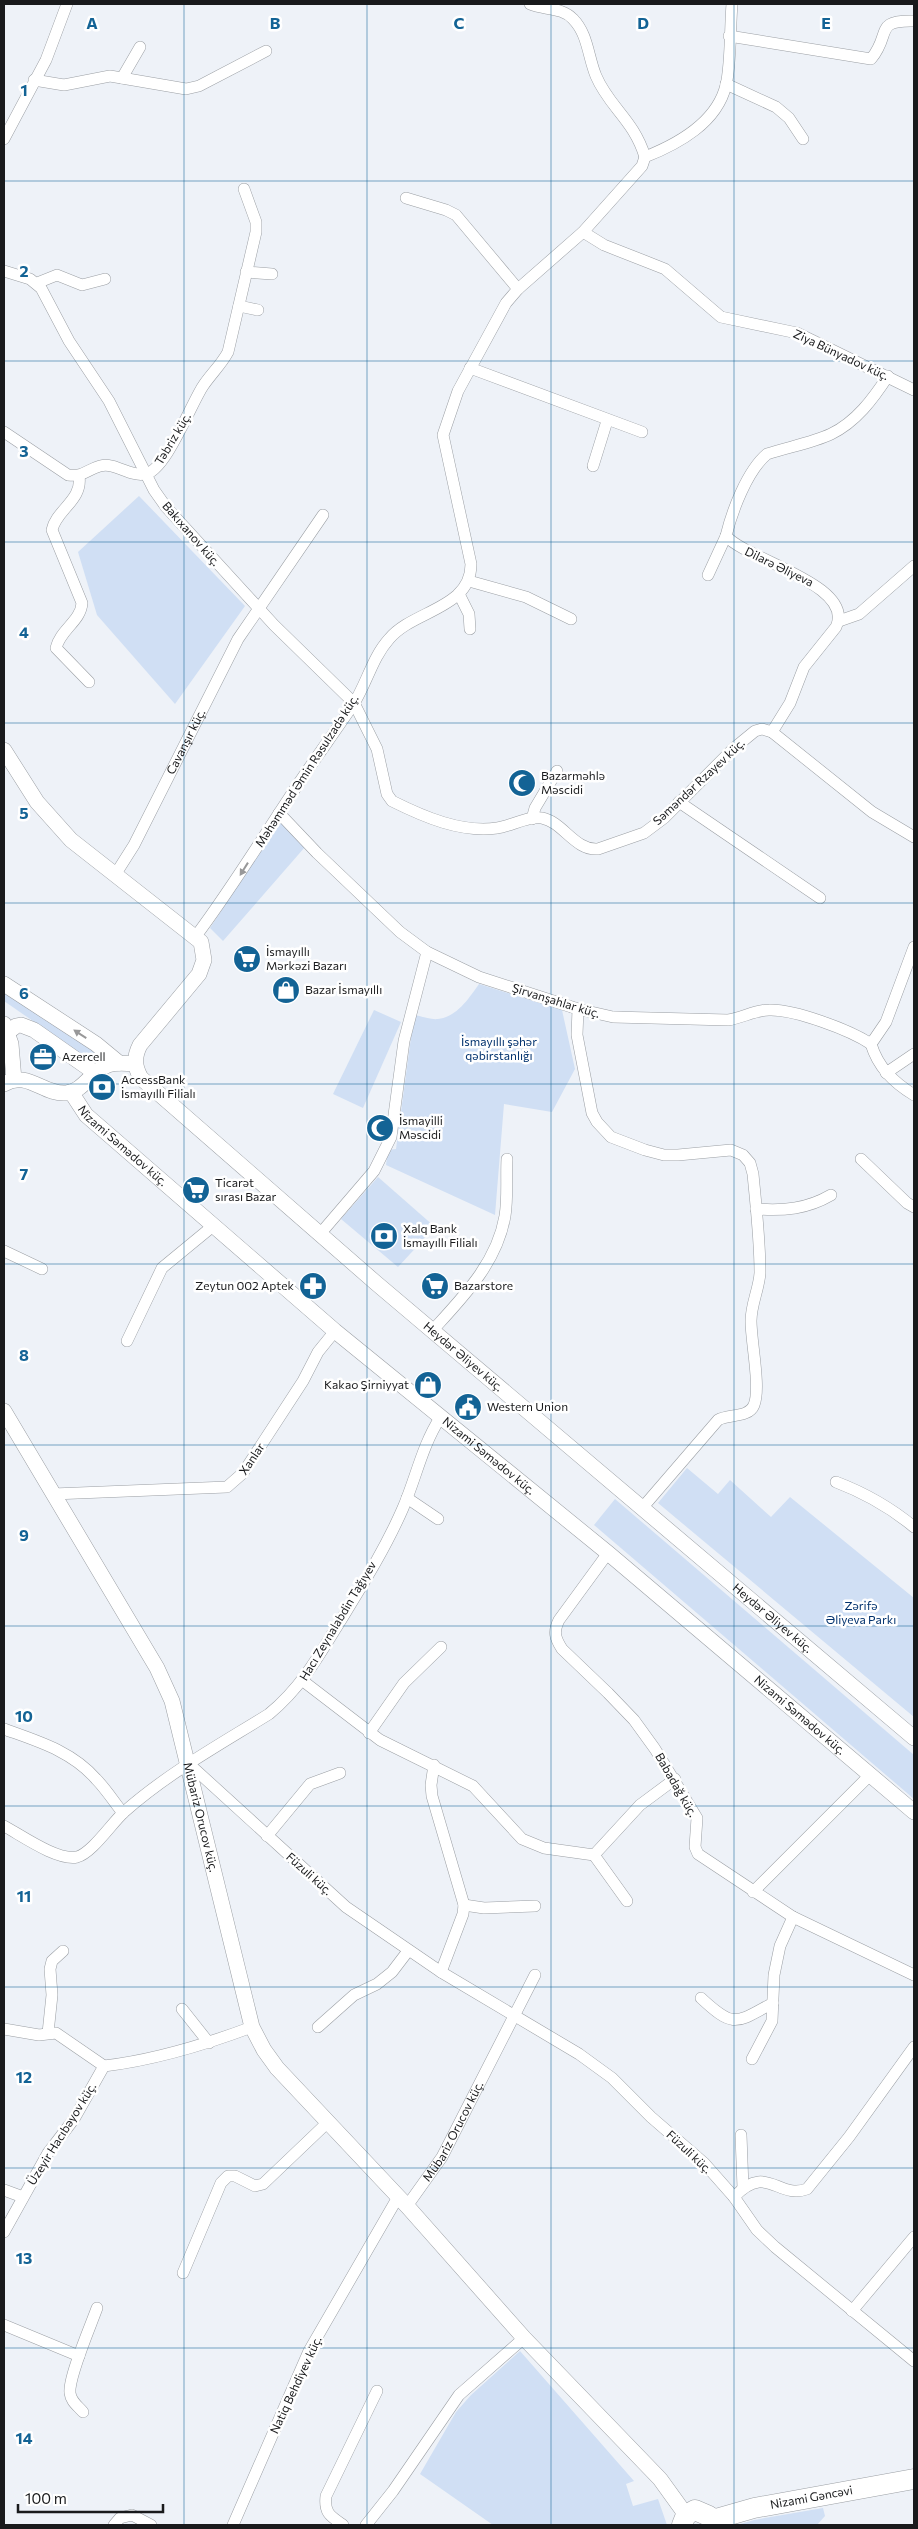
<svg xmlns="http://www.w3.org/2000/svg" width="918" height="2529" font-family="Commissioner,sans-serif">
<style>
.green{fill:#d0dff4}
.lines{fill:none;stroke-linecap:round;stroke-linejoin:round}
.street-casing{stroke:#9b9fa4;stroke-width:12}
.secondary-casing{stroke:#9b9fa4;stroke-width:16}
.highway-casing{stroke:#9b9fa4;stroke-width:21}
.street{stroke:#fff;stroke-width:11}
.secondary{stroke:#fff;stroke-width:15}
.highway{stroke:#fff;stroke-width:20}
.oneway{fill:#989899}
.grid{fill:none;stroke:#136395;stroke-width:1;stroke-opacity:0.55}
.labels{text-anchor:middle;stroke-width:5;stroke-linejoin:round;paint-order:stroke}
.street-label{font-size:12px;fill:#191a1c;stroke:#fff}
.poi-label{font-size:12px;fill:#191a1c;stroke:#fff;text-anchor:start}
.park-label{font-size:12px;fill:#00316d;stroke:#fff}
.grid-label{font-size:16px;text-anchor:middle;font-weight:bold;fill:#136395;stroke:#fff;stroke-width:5;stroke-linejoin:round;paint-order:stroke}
</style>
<rect width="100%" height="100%" fill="#eef2f8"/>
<!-- green -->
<g class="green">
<polygon points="139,496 245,606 175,704 97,615 78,552"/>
<polygon points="280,821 305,847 223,941 210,928"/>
<path d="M479,984L562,1010L575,1069L552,1112L504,1104L495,1215L386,1165L388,1150L396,1149L414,1015C421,1016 431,1020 438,1019C457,1017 469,998 479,984Z"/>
<polygon points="4,990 102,1057 95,1064 4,1001"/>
<polygon points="374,1010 401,1022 363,1108 333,1094"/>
<polygon points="378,1177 435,1227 398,1267 341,1219"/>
<polygon points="687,1468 718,1494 730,1480 771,1517 790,1497 914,1598 914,1717 658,1503"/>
<polygon points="615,1499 914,1755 914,1799 594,1525"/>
<polygon points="520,2351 634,2481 626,2484 633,2506 658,2499 667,2525 493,2525 420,2474 456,2412 471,2395"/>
<polygon points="823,2508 825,2516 817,2525 737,2525 754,2520"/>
</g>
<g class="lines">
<!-- street casing -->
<g class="street-casing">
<g id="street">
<path d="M530,4C544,10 562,7 573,19C588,34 588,57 596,76C609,107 634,120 645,157"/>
<path d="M729,36L871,59C892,34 873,20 914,21"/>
<polyline points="122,78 140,47"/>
<polyline points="34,80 64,85 110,76 186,89 199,86 266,51"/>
<polyline points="726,84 776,107 789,118 803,139"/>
<polyline points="4,139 46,60 67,4"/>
<polyline points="406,198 446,210 456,215 518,289"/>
<polyline points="583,232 604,245 665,269 721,317 797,333 914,390"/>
<path d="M4,271L30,279L41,288L69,341L109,401L154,490L166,507L274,625L354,703L377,749L387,794L392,801C424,817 461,833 497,828C511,826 528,816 542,818C563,822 575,851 598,849L644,833L664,818L733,749L755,731L762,729L772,732"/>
<polyline points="246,272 272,274"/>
<polyline points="37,283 57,275 82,285 105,279"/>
<polyline points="239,306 258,310"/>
<polyline points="470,368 642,432"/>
<path d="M888,376C873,399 856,422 831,434C812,443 788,447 767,454C747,471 732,511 726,536C747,560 856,585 836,627L804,667L790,703L772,732L872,812L914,837"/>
<path d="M4,432L68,475C84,477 86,470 100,466C116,462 129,477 145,474C165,472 191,404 203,386C211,374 221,365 228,352L256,232V222L244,189"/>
<polyline points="593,466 607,421"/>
<path d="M79,476C83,500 56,510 52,530L82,603C81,621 60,630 56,648L89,682"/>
<polyline points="708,575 726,536"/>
<polyline points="469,581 526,597 571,619"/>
<polyline points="459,594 469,614 470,629"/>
<polyline points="839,621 859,614 914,566"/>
<polyline points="679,802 820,898"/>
<path d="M279,813L317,853L400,932L427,952L479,977L578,1009L613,1017L728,1020C742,1018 755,1010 769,1010C794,1009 850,1030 871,1044L886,1022L914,947"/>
<polyline points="532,819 535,808 557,771"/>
<path id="s1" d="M115,875L134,845L238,639L323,515"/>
<path d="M196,936C229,892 258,845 289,798C309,767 332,736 353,705C367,683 372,658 389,639C413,610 471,609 471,564L443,435L458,391L506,303L518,289L583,232L642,166L645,157C678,144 717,123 726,85C731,65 730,27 732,4"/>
<path d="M578,1009L577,1035L592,1113L597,1122L611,1137L645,1150L664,1155H678L731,1150L743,1155L750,1163L753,1174C756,1206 760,1240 760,1273C759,1289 751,1304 751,1321C751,1342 761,1388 754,1405C749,1418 728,1414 718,1420L643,1507"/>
<path d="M871,1044C878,1067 893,1082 914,1095"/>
<polyline points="886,1073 914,1054"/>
<polyline points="861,1159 907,1203 914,1207"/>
<path d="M756,1209C784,1211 807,1209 831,1195"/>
<polyline points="320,1234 374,1171 391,1137 404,1041 427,952"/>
<polyline points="4,1251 42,1269"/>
<path d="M432,1331C463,1297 497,1263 505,1216C508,1198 506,1177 507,1159"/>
<polyline points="127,1341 162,1268 213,1226"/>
<path d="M836,1482C865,1493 891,1508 914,1527"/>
<polyline points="53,1494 227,1487 243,1473 303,1381 318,1352 335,1331"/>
<polyline points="407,1498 438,1519"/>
<path d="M608,1553L559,1620C553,1632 555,1638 562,1649L608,1693L634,1720L655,1749L697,1818L695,1847L698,1854L793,1917L914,1975"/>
<polyline points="303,1681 380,1740 473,1786 522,1839 544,1848 594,1855 640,1805 675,1779"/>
<path d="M4,1729C37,1741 72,1751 96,1779C106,1789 114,1802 123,1813"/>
<polyline points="369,1733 404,1683 441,1647"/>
<polyline points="188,1763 346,1907 441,1972 579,2054 612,2078 651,2117 704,2163 734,2197 757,2230 775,2247 914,2361"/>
<polyline points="434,1765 431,1785 432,1796 464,1905 463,1914 441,1972"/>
<path d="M4,1826C21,1835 57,1861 77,1857C92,1853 111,1824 124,1812C168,1773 219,1745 269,1714C303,1686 321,1652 344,1615C365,1581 387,1545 403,1508C416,1478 422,1446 440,1418"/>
<polyline points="267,1836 310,1784 340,1773"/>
<polyline points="594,1855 627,1901"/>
<polyline points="753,1892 870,1775"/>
<polyline points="464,1905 484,1908 535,1906"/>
<path d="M701,1998C734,2029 736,2023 773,2003"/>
<polyline points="182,2009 209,2043"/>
<polyline points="318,2027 354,1995 377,1984 392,1972 408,1951"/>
<polyline points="4,2029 39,2035 56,2033 104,2066"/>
<polyline points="48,2033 52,1995 50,1969 52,1961 63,1951"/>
<polyline points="752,2059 772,2021 774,1975 780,1946 793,1917"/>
<polyline points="741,2135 743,2188"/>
<polyline points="4,2190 23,2197"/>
<path d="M734,2197C767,2162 778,2200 807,2189L849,2137L914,2047"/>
<path id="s2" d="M407,2206L442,2157L535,1975"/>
<path d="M4,2232L48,2153L74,2119L104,2066C155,2060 204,2045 252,2027"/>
<polyline points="183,2273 221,2183 228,2176 235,2176 255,2186 263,2184 327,2123"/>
<polyline points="852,2311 914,2237"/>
<polyline points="4,2325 79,2356"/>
<path d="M83,2412C78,2406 71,2402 70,2393C68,2378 91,2325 97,2308"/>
<polyline points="114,2525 120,2518 132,2515 151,2525"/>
<polyline points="233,2525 309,2351 398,2197"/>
<path d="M343,2525C330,2516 324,2513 326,2496L377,2391"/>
<polyline points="366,2525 393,2491 459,2395 524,2338"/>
</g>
</g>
<!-- secondary casing -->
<g class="secondary-casing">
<g id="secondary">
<path id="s3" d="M4,750L37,802L71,840L201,942L204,960L199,974L140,1045C134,1057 134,1066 141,1078L376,1283L914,1738"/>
<polyline points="4,984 96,1044 119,1063"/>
<polyline points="4,1024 11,1044 14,1080"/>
<polyline points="8,1032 16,1026 21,1025 34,1030 94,1072"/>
<path d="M4,1084C28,1070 43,1095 66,1093C83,1092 92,1070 108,1065C116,1062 126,1063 135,1064"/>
<path id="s4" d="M71,1092L86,1115L335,1331L608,1553L914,1812"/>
<path id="s5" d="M4,1411L157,1668L172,1701L252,2027L264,2050L277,2068L407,2206L524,2338L660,2479L686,2515"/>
</g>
</g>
<!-- highway casing -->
<g class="highway-casing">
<g id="highway">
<path id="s6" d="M712,2520L754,2508L914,2479"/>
<polyline points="682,2525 686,2515 695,2510 709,2516 713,2525"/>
</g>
</g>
<!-- street -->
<use href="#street" class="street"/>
<!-- secondary -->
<use href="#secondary" class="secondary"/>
<!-- highway -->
<use href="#highway" class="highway"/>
</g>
<!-- one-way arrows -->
<defs><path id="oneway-solid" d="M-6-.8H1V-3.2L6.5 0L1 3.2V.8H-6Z" transform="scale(1.25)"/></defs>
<g class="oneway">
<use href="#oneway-solid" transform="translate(244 869) rotate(122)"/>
<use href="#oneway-solid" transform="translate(80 1034) rotate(-147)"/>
</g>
<!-- grid -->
<path class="grid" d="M184,4V2525M367,4V2525M551,4V2525M734,4V2525M4,181H914M4,361H914M4,542H914M4,723H914M4,903H914M4,1084H914M4,1264H914M4,1445H914M4,1626H914M4,1806H914M4,1987H914M4,2168H914M4,2348H914"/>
<!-- icons -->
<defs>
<g id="mosque-disc" transform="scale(1.4375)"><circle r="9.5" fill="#136395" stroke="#fff"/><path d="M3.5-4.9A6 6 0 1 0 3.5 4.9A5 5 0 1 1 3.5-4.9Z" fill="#fff"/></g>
<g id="supermarket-disc" transform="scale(1.4375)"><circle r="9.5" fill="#136395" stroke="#fff"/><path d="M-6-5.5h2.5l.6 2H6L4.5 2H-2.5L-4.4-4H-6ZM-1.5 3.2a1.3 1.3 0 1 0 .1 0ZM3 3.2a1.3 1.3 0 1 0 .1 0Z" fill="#fff"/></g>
<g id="shop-disc" transform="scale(1.4375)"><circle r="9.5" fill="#136395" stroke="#fff"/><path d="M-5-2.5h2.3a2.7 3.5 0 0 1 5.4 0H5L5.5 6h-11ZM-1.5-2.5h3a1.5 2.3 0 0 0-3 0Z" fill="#fff"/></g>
<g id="office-disc" transform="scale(1.4375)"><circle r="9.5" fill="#136395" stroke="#fff"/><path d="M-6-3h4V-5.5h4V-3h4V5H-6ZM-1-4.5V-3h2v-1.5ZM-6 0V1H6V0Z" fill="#fff"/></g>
<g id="bank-disc" transform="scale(1.4375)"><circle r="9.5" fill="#136395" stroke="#fff"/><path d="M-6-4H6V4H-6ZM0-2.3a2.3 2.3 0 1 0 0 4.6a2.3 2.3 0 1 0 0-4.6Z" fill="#fff"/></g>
<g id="pharmacy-disc" transform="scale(1.4375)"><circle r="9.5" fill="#136395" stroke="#fff"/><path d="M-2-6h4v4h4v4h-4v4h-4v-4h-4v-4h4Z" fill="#fff"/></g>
<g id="civic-disc" transform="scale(1.4375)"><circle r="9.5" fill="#136395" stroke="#fff"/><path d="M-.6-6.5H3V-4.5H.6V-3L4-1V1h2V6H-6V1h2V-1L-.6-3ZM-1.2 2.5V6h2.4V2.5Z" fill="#fff"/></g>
</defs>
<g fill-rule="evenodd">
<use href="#mosque-disc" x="522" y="783"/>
<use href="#supermarket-disc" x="247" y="959"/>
<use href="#shop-disc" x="286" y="990"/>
<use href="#office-disc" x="43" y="1057"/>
<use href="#bank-disc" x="102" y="1087"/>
<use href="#mosque-disc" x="380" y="1128"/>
<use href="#supermarket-disc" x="196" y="1190"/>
<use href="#bank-disc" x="384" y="1236"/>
<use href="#pharmacy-disc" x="313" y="1286"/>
<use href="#supermarket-disc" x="435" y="1286"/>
<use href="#shop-disc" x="428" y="1385"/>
<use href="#civic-disc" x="468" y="1407"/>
</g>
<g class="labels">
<!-- street labels -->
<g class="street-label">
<text transform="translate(841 355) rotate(25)" y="4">Ziya Bünyadov küç.</text>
<text transform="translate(173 439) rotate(-59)" y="4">Təbriz küç.</text>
<text transform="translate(191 534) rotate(49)" y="4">Bakıxanov küç.</text>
<text transform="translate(779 567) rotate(26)" y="4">Dilarə Əliyeva</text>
<text dy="4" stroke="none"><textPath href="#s1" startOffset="151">Cavanşır küç.</textPath></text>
<text transform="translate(307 771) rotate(-57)" y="4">Məhəmməd Əmin Rəsulzadə küç.</text>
<text transform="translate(699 782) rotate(-43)" y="4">Səməndər Rzayev küç.</text>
<text transform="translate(556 1001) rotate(17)" y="4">Şirvanşahlar küç.</text>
<text dy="4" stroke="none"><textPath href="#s4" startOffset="75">Nizami Səmədov küç.</textPath></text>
<text dy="4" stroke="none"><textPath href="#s3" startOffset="864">Heydər Əliyev küç.</textPath></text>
<text dy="4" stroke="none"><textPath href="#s4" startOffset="555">Nizami Səmədov küç.</textPath></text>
<text transform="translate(252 1459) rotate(-56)" y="4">Xanlar</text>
<text dy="4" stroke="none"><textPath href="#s3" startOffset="1269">Heydər Əliyev küç.</textPath></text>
<text transform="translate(338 1621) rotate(-59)" y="4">Hacı Zeynalabdin Tağıyev</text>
<text dy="4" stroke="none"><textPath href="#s4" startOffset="960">Nizami Səmədov küç.</textPath></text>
<text transform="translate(676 1785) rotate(60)" y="4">Babadağ küç.</text>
<text dy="4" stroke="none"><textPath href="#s5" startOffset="455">Mübariz Orucov küç.</textPath></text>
<text transform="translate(309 1874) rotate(42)" y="4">Füzuli küç.</text>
<text dy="4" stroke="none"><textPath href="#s2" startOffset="88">Mübariz Orucov küç.</textPath></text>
<text transform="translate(62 2134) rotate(-58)" y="4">Üzeyir Hacıbəyov küç.</text>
<text transform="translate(689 2152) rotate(43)" y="4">Füzuli küç.</text>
<text transform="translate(296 2385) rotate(-65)" y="4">Natiq Behdiyev küç.</text>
<text dy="4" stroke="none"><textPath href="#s6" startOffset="102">Nizami Gəncəvi</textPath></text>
</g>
<!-- poi labels -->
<g class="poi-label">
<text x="541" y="780">Bazarməhlə<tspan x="541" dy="14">Məscidi</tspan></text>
<text x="266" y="956">İsmayıllı<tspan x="266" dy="14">Mərkəzi Bazarı</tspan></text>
<text x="305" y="994">Bazar İsmayıllı</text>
<text x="62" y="1061">Azercell</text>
<text x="121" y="1084">AccessBank<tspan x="121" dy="14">İsmayıllı Filialı</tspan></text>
<text x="399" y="1125">İsmayilli<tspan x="399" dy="14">Məscidi</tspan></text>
<text x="215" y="1187">Ticarət<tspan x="215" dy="14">sırası Bazar</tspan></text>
<text x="403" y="1233">Xalq Bank<tspan x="403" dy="14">İsmayıllı Filialı</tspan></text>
<text x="294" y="1290" text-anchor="end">Zeytun 002 Aptek</text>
<text x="454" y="1290">Bazarstore</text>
<text x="409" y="1389" text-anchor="end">Kakao Şirniyyat</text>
<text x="487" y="1411">Western Union</text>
</g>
<!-- park labels -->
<g class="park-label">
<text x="499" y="1046">İsmayıllı şəhər<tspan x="499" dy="14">qəbirstanlığı</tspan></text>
<text x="861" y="1610">Zərifə<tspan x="861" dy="14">Əliyeva Parkı</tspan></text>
</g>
</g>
<g class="grid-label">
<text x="92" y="29">A</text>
<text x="275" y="29">B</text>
<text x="459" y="29">C</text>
<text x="643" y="29">D</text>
<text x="826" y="29">E</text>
<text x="24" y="96">1</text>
<text x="24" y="277">2</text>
<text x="24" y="457">3</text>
<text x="24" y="638">4</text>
<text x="24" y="819">5</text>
<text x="24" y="999">6</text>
<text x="24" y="1180">7</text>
<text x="24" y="1361">8</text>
<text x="24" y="1541">9</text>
<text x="24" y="1722">10</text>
<text x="24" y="1902">11</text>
<text x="24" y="2083">12</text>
<text x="24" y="2264">13</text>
<text x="24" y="2444">14</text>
</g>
<!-- border -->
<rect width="918" height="2529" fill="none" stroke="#191a1c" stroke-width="10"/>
<!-- scale -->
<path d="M18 2504v8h145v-8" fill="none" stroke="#191a1c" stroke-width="2.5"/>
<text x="25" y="2504" font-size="15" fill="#191a1c" stroke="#ffffff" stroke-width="4" paint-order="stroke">100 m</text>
</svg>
